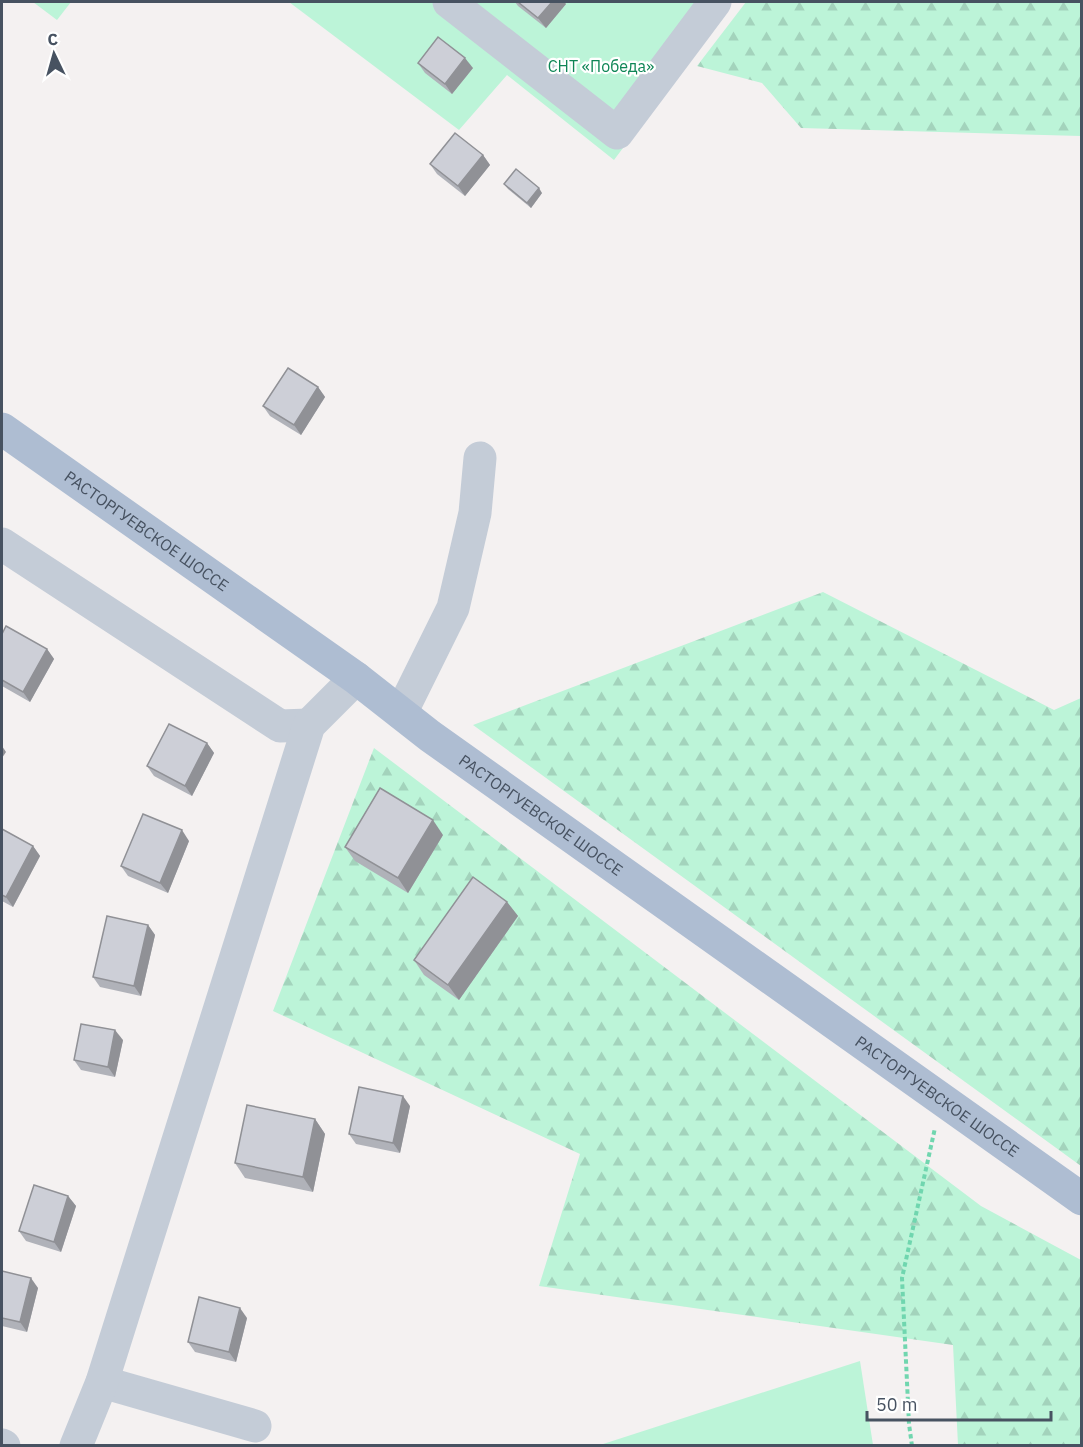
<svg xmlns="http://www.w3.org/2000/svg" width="1083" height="1447" font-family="'IBM Plex Sans',sans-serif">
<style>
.green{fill:#bcf4d8}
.forest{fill:url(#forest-firs)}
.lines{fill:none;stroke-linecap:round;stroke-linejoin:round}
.path{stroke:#70d6af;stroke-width:4;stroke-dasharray:4.5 3;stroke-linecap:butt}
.minor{stroke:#c4ccd7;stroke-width:33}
.major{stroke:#aebdd2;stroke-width:33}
.wall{fill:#b0b2b9}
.shaded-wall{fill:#909196}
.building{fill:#cdcfd7;stroke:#909196;stroke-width:1.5}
.labels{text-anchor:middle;stroke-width:4.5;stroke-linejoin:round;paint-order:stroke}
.park-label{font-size:16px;fill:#0e8656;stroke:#fff}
.street-label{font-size:16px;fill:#475261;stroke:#fff}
</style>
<defs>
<pattern id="forest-firs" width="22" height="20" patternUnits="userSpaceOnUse" patternTransform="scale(1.5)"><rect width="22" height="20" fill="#bcf4d8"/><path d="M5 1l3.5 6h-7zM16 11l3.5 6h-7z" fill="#a3d3bc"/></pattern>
</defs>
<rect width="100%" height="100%" fill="#f4f1f1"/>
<!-- green -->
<g class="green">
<polygon points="33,2 71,2 57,20"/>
<polygon points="289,2 732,2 614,160 507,75 459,130"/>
<polygon points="860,1361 873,1445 600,1445"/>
</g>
<!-- forest -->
<g class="forest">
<polygon points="746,2 1081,2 1081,136 801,128 762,83 697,66"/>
<polygon points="823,592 1054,710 1081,698 1081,1166 473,725"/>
<polygon points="374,748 981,1206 1081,1260 1081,1445 958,1445 953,1345 539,1286 580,1154 273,1011"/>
</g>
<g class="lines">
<!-- path -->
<polyline class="path" points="912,1446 909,1424 902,1278 935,1128"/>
<!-- minor -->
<g class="minor">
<polyline points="449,2 617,133 715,2"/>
<polyline points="2,544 280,726 309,725"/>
<polyline points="401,713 453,608 475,513 480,458"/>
<polyline points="102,1382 255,1426"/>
<polyline points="2,1445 4,1446"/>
<polyline points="76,1446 102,1382 309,725 356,678"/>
</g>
<!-- major -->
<path class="major" id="s1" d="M2,429L356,678L430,736L1082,1199"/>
</g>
<!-- wall -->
<g class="wall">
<polygon points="515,2 564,2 566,4 546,28 518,6"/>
<polygon points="418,63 473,68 452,94 425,73"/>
<polygon points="483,155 490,165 465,196 437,174 430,164"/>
<polygon points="504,184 542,193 531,208 508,189"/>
<polygon points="318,387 325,397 301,435 270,416 263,406"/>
<polygon points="2,634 47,649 54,659 30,702 2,686"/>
<polygon points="207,743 214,753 192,796 154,776 147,766"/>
<polygon points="2,829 33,846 40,856 13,907 2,901"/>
<polygon points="443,835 408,893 355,861 345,847"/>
<polygon points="189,841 168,893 128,876 121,866"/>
<polygon points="507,902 518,916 459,1000 424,975 414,960"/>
<polygon points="148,925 155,935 141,996 100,987 93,977"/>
<polygon points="123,1040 115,1077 81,1070 74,1060"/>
<polygon points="410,1106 400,1153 356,1144 349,1134"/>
<polygon points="315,1119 325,1134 313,1192 245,1178 235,1163"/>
<polygon points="68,1196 76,1206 61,1252 26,1241 19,1231"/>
<polygon points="2,1271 38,1288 27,1332 2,1326"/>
<polygon points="247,1318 236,1362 195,1352 188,1342"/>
</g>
<!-- shaded-wall -->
<g class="shaded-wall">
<polygon points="552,2 564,2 566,4 546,28 538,18"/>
<polygon points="465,58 473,68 452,94 445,84"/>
<polygon points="483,155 490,165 465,196 458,186"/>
<polygon points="539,188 542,193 531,208 527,203"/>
<polygon points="318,387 325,397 301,435 294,425"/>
<polygon points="47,649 54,659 30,702 23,692"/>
<polygon points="207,743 214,753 192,796 185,786"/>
<polygon points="2,746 6,752 2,758"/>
<polygon points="433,820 443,835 408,893 398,878"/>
<polygon points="182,830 189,841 168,893 160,883"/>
<polygon points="33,846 40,856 13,907 6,897"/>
<polygon points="507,902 518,916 459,1000 448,985"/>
<polygon points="148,925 155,935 141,996 134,986"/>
<polygon points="115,1030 123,1040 115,1077 108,1067"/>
<polygon points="403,1096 410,1106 400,1153 393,1143"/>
<polygon points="315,1119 325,1134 313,1192 303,1177"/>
<polygon points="68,1196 76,1206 61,1252 54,1242"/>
<polygon points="31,1278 38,1288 27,1332 20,1322"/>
<polygon points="240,1308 247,1318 236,1362 229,1352"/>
</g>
<!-- building -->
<g class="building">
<polygon points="518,2 552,2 538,18"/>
<polygon points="438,37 465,58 445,84 418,63"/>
<polygon points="455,133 483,155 458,186 430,164"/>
<polygon points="516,169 539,188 527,203 504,184"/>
<polygon points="288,368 318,387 294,425 263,406"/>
<polygon points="6,626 47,649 23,692 2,680 2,634"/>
<polygon points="169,724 207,743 185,786 147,766"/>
<polygon points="380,788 433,820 398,878 345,847"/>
<polygon points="143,814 182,830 160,883 121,866"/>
<polygon points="2,829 33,846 6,897 2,895"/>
<polygon points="473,877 507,902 448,985 414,960"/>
<polygon points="107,916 148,925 134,986 93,977"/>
<polygon points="81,1024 115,1030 108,1067 74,1060"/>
<polygon points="359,1087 403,1096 393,1143 349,1134"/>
<polygon points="247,1105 315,1119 303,1177 235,1163"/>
<polygon points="34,1185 68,1196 54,1242 19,1231"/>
<polygon points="2,1271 31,1278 20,1322 2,1318"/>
<polygon points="199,1297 240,1308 229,1352 188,1342"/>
</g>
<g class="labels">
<!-- park labels -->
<g class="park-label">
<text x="601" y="72">СНТ «Победа»</text>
</g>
<!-- street labels -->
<g class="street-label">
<text dy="6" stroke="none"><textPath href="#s1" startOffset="177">РАСТОРГУЕВСКОЕ ШОССЕ</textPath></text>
<text dy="6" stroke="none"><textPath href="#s1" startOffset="663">РАСТОРГУЕВСКОЕ ШОССЕ</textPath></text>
<text dy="6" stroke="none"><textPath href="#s1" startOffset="1149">РАСТОРГУЕВСКОЕ ШОССЕ</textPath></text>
</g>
</g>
<!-- border -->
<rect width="1083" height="1447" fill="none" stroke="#475261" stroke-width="6"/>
<!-- north arrow -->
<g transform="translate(54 54) rotate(355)" stroke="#ffffff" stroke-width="4.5" paint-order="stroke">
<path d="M0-4.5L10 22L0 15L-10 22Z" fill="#475261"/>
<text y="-9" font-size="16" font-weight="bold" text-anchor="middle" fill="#475261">С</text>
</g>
<!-- scale -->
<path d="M867 1411v9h184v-9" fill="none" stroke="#475261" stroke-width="3"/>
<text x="876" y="1411" font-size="18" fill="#475261" stroke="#ffffff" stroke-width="4.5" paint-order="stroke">50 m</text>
</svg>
